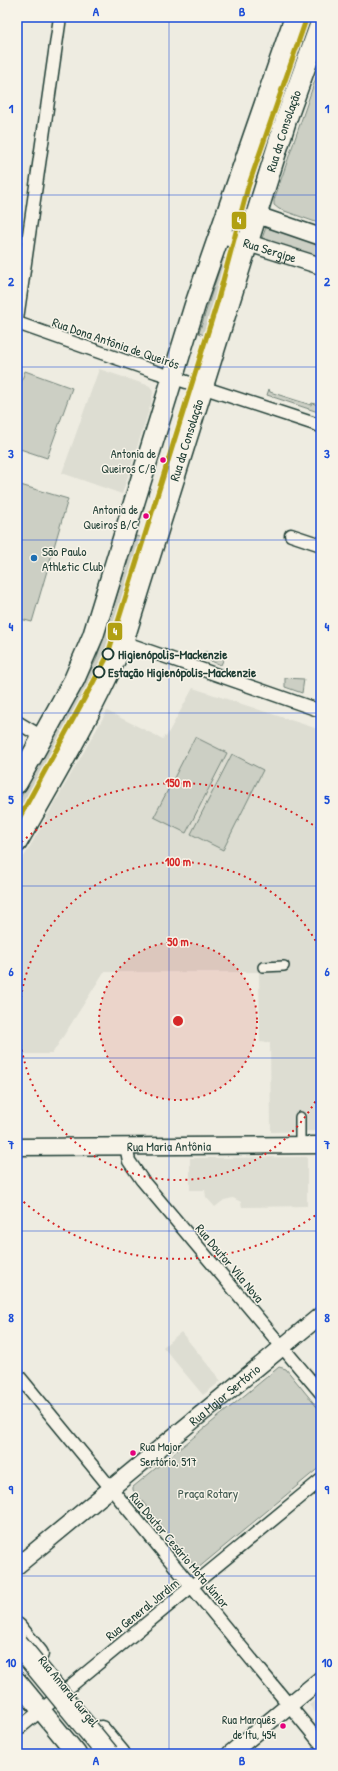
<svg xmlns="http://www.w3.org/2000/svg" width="338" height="1771" font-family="'Patrick Hand',sans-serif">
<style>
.built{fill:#ddddd2}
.green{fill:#cccfc4;stroke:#76867c}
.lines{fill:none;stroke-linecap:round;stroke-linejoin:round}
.pedestrian-casing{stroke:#1f3d34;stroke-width:12}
.minor-casing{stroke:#1f3d34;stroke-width:15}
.tertiary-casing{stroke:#1f3d34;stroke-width:19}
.secondary-casing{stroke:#1f3d34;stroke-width:21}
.primary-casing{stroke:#1f3d34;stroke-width:23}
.pedestrian{stroke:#f7f3e8;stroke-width:9}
.minor{stroke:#f7f3e8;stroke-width:12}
.tertiary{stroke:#f7f3e8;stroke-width:16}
.secondary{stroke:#f7f3e8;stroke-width:18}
.primary{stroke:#f7f3e8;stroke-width:20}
.trunk-bridge-casing{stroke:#1f3d34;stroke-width:24;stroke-linecap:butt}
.trunk-bridge{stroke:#f7f3e8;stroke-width:21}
.metro-1-casing{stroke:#f7f3e8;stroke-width:8}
.metro-1{stroke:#b1a012;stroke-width:5}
.grid{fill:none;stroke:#1d4ed8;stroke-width:1;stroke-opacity:0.55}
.ring{fill:none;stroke:#d62828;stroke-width:2;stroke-dasharray:2 4}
.bus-dot{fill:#e5007d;stroke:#f7f3e8;stroke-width:1.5}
.poi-dot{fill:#1f6fb2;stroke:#f7f3e8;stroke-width:1.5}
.stop-dot{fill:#f7f3e8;stroke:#1f3d34;stroke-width:2}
.labels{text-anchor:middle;stroke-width:3;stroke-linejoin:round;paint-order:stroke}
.bus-label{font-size:12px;fill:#1f3d34;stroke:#f7f3e8;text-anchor:end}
.street-label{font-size:13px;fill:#1f3d34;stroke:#f7f3e8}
.poi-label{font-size:13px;fill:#1f3d34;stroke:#f7f3e8;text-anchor:start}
.stop-label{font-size:13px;font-weight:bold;fill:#1f3d34;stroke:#f7f3e8;text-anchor:start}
.park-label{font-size:13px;fill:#425a51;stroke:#f7f3e8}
.centre{fill:#d62828;stroke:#f7f3e8;stroke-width:2}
.ring-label{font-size:12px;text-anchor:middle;font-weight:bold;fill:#d62828;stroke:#f7f3e8;stroke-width:3;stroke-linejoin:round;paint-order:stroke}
.line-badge{stroke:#f7f3e8;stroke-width:1.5}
.badge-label{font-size:11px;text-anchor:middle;font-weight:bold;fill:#fff}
.neatline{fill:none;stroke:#1d4ed8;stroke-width:1.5}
.grid-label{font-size:13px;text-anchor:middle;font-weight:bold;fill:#1d4ed8}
</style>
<rect width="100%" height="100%" fill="#eeece1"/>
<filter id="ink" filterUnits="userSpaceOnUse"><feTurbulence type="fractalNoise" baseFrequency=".025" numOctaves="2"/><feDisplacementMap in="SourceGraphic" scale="8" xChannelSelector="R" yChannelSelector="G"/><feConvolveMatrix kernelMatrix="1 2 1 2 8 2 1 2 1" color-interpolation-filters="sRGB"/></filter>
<g filter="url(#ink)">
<!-- built -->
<g class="built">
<polygon points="99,369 150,386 153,392 151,404 122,494 62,473"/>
<polygon points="193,688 321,730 321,1131 271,1132 270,1043 260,1042 259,972 104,972 52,1054 17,1054 17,869 107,711 163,739 164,736 166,737"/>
<polygon points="307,1157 307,1206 242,1207 241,1202 233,1198 224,1200 215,1207 206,1197 205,1190 190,1190 190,1158"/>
<polygon points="181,1332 221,1381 203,1395 163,1347"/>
<polygon points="321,1695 321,1720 309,1705"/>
</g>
<!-- green -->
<g class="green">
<polygon points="321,63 321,224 279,209 274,205 274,200"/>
<polygon points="268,222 315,238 321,261 261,241"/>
<polygon points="223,258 231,260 207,336 199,333"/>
<polygon points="25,371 72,388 47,458 17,448 17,394"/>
<polygon points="269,389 270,392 311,405 312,403 321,406 321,413 267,395"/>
<polygon points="17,484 68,499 32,622 17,618"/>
<polygon points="136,536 144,538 103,662 69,728 17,818 17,804 96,660"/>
<polygon points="205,651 224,658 221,665 203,658"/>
<polygon points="285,678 304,679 302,693 285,687"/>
<polygon points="195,737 227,753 186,833 154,817"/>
<polygon points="232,754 263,770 223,850 191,834"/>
<polygon points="279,1367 286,1369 321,1412 321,1466 197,1569 133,1490 133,1487"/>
</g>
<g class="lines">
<!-- pedestrian casing -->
<g class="pedestrian-casing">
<g id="pedestrian">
<polyline points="263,967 284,966"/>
<polyline points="300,1117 300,1137"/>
</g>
</g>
<!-- minor casing -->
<g class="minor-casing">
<g id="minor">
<polyline points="17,319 60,17"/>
<polyline points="17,323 156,372 321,426"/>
<polyline points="291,535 321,545"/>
<polyline points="123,642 321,711"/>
<polyline points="17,722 42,737"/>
<polyline points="126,1146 129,1161 142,1180 321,1393"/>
<polyline points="17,1374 321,1744"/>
<polyline points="17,1730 321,1480"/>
</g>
</g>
<!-- tertiary casing -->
<g class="tertiary-casing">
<g id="tertiary">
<polyline points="257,215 321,237"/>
<path id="s1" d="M218,235L248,243L321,266"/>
<path id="s2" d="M17,1147L321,1145"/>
<path id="s3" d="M17,1566L321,1315"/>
<polyline points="230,1754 321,1679"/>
</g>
</g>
<!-- secondary casing -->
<g class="secondary-casing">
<g id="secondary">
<polyline points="17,1627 39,1654"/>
<polyline points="17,1681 77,1754"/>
<polyline points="101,1730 121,1754"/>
</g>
</g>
<!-- primary casing -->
<g class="primary-casing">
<g id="primary">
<polyline points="17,783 74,680 93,636 195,305 295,17"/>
<path id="s4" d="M17,842C55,776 93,711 123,642L286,120L321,23"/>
</g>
</g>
<!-- pedestrian -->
<use href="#pedestrian" class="pedestrian"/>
<!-- minor -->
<use href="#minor" class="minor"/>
<!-- tertiary -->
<use href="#tertiary" class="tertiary"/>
<!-- secondary -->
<use href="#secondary" class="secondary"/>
<!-- primary -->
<use href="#primary" class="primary"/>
<!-- trunk-bridge casing -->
<g class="trunk-bridge-casing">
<polyline id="trunk-bridge" points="17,1643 108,1754"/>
</g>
<!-- trunk-bridge -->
<use href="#trunk-bridge" class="trunk-bridge"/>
<!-- metro-1 casing -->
<g class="metro-1-casing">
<polyline id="metro-1" points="17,822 107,657 217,303 248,187 307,17"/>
</g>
<!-- metro-1 -->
<use href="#metro-1" class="metro-1"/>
</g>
</g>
<!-- grid -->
<path class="grid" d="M169,17V1754M17,195H321M17,367H321M17,540H321M17,713H321M17,886H321M17,1058H321M17,1231H321M17,1404H321M17,1576H321"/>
<!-- distance rings -->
<circle cx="178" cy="1021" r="79" fill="#d62828" fill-opacity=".12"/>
<g class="ring">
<circle cx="178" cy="1021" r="79"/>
<path d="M321 1091A159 159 0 1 1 321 951"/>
<path d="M320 1212A238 238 0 0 1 17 1196M17 846A238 238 0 0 1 320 830"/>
</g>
<!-- markers -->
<g class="bus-dot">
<circle cx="163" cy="460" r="3.5"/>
<circle cx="146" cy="516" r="3.5"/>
<circle cx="133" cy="1453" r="3.5"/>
<circle cx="283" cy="1726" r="3.5"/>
</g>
<circle class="poi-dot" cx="34" cy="558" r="4"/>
<g class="stop-dot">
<circle cx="108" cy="654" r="5.5"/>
<circle cx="99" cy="672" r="5.5"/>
</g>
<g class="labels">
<!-- bus labels -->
<g class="bus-label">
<text x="156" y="458">Antonia de<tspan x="156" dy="15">Queiros C/B</tspan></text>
<text x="138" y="514">Antonia de<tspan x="138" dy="15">Queiros B/C</tspan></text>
<text x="140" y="1451" text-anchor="start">Rua Major<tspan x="140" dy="15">Sertório, 517</tspan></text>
<text x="276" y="1724">Rua Marquês<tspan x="276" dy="15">de Itu, 454</tspan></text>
</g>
<!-- street labels -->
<g class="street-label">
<text dy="5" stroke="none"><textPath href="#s4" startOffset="762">Rua da Consolação</textPath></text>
<text dy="5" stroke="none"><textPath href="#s1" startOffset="54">Rua Sergipe</textPath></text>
<text transform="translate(116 343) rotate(19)" y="5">Rua Dona Antônia de Queirós</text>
<text dy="5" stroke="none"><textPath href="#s4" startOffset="438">Rua da Consolação</textPath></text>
<text dy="5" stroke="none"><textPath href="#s2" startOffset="152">Rua Maria Antônia</textPath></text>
<text transform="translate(230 1263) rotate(50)" y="5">Rua Doutor Vila Nova</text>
<text dy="5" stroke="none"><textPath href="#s3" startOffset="269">Rua Major Sertório</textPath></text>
<text transform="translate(180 1550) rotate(50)" y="5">Rua Doutor Cesário Mota Júnior</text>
<text transform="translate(142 1609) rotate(-39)" y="5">Rua General Jardim</text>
<text transform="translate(69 1691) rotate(51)" y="5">Rua Amaral Gurgel</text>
</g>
<!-- poi labels -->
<g class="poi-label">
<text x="42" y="556">São Paulo<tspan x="42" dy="15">Athletic Club</tspan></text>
</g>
<!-- stop labels -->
<g class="stop-label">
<text x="118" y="659">Higienópolis-Mackenzie</text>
<text x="108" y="677">Estação Higienópolis-Mackenzie</text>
</g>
<!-- park labels -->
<g class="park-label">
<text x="208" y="1498">Praça Rotary</text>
</g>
</g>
<circle cx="178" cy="1021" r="6" class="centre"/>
<g class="ring-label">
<text x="178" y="787">150 m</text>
<text x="178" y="866">100 m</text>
<text x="178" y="946">50 m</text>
</g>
<g class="line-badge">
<rect x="231" y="211" width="16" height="19" rx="4" fill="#b1a012"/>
<rect x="107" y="622" width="16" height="19" rx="4" fill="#b1a012"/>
</g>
<g class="badge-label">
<text x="239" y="224">4</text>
<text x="115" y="635">4</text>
</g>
<!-- margin -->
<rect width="338" height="1771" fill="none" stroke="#f7f3e8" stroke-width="44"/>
<rect x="22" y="22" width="294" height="1727" class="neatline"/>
<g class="grid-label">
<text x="96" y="16">A</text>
<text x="242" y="16">B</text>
<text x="11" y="113">1</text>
<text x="327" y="113">1</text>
<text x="11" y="286">2</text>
<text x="327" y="286">2</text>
<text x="11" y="458">3</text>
<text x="327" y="458">3</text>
<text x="11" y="631">4</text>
<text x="327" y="631">4</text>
<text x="11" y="804">5</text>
<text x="327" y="804">5</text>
<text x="11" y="976">6</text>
<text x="327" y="976">6</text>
<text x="11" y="1149">7</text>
<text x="327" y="1149">7</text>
<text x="11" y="1322">8</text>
<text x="327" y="1322">8</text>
<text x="11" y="1494">9</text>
<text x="327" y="1494">9</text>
<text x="11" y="1667">10</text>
<text x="327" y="1667">10</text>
<text x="96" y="1765">A</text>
<text x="242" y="1765">B</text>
</g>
</svg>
